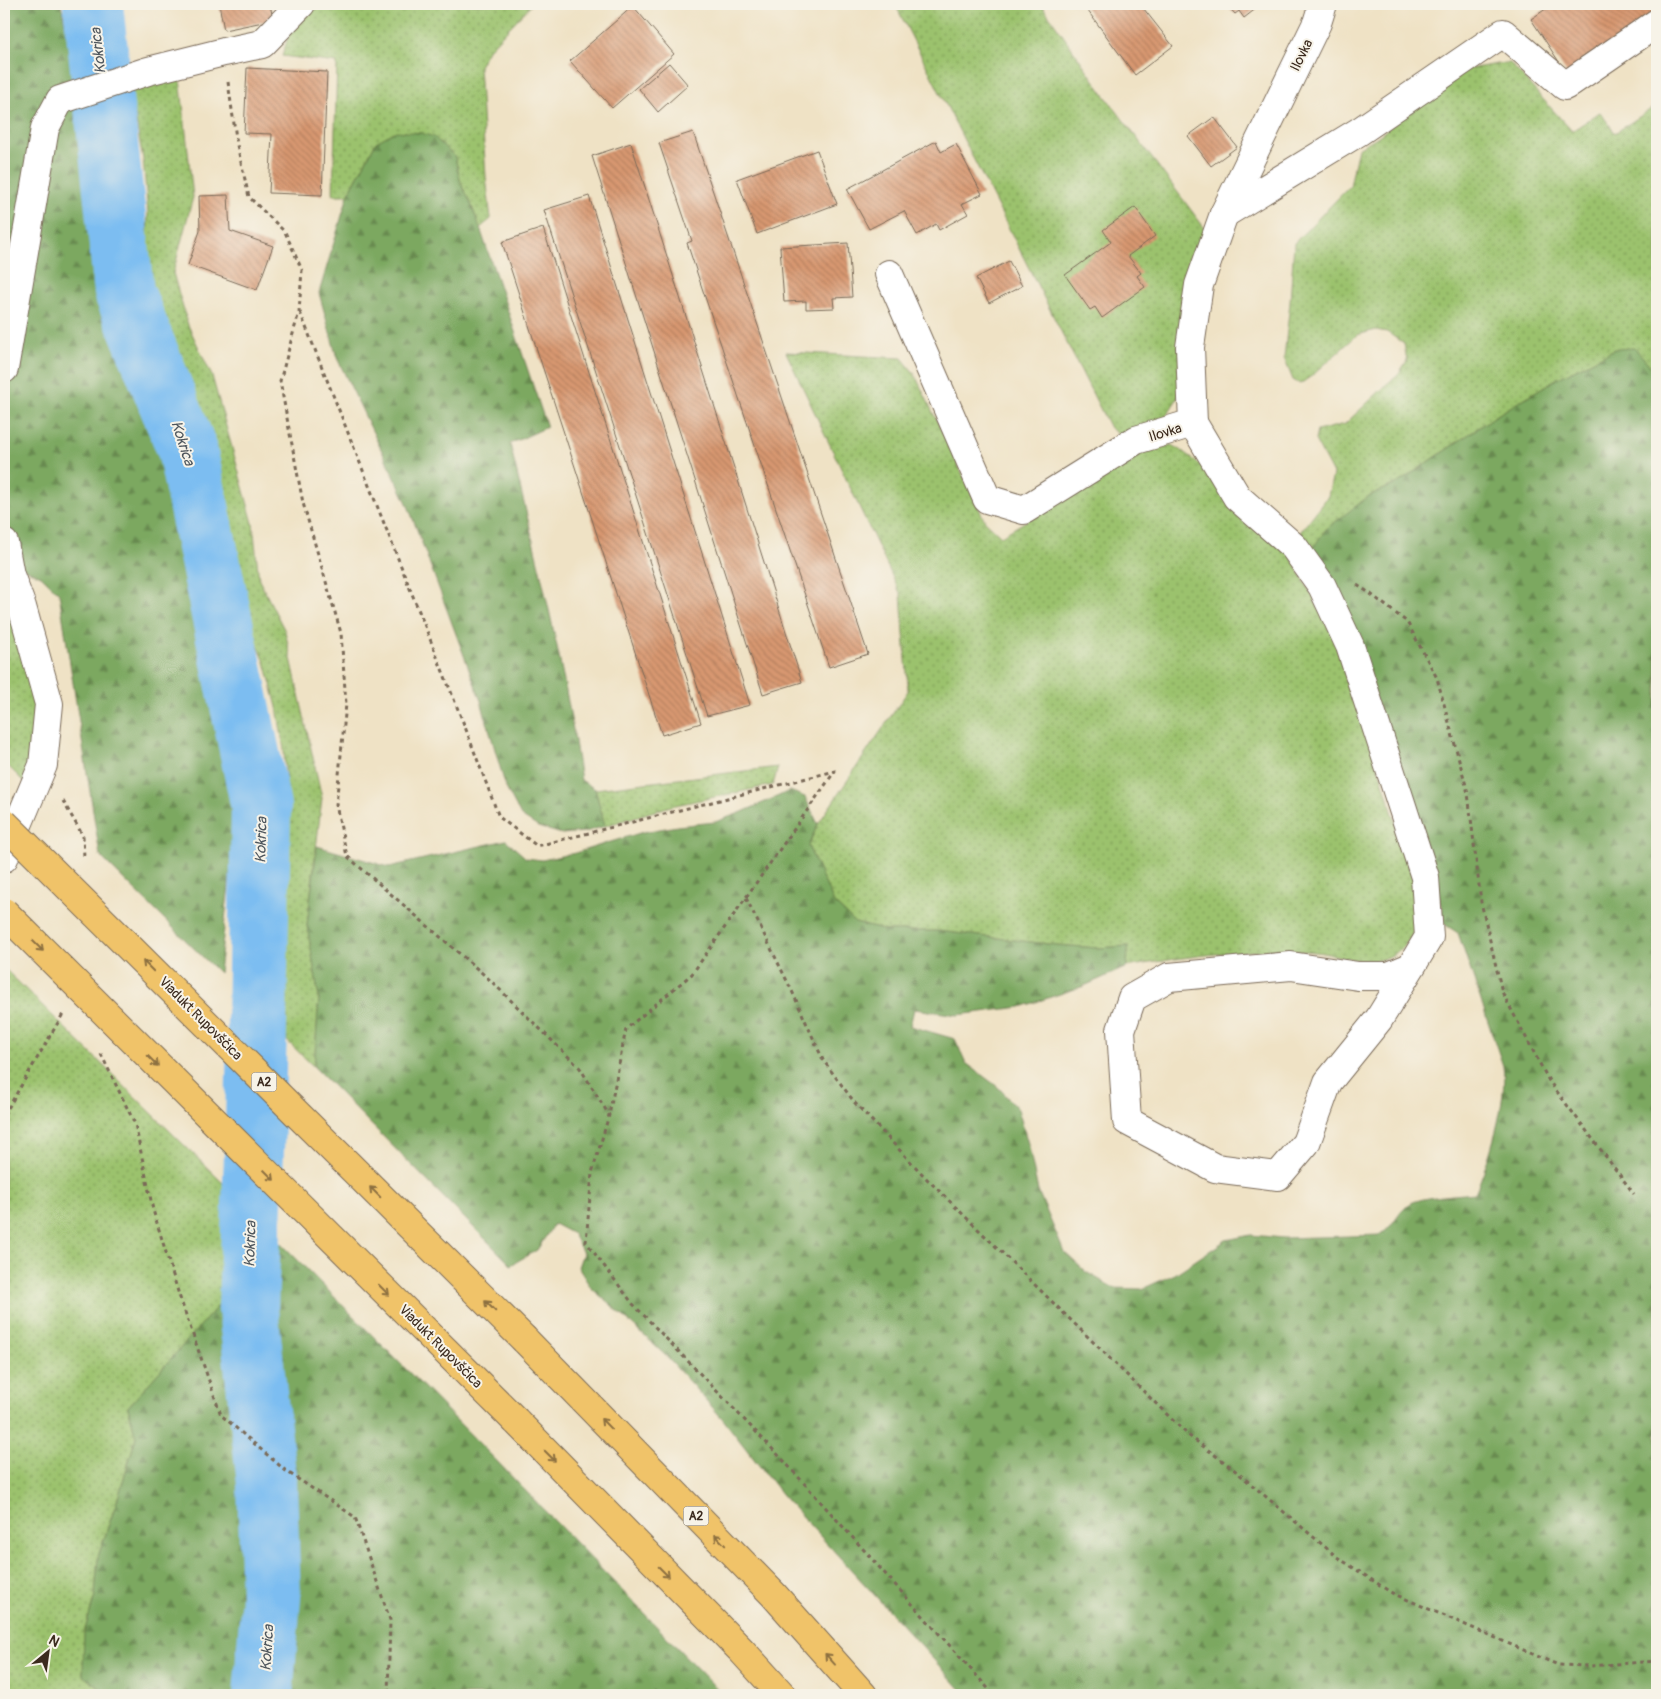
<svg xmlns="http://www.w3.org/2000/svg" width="1661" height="1699" font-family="Pangolin,sans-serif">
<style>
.grass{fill:url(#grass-dots);stroke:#6b7646}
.forest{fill:url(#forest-firs);stroke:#5c693f}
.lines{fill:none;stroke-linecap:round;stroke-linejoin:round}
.river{stroke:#7cbdf1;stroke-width:60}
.building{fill:url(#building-back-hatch)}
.minor-casing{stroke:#7a6a58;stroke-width:30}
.highway-casing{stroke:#7a6a58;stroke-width:30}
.path{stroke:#7a6a58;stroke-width:3;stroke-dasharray:4 4;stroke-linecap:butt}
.minor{stroke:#fff;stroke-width:28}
.highway{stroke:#f0c369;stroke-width:28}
.highway-bridge-casing{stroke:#7a6a58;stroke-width:30;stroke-linecap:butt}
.highway-bridge{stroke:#f0c369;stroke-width:28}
.oneway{stroke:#8c6f40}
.labels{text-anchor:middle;stroke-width:4;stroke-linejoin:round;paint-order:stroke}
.shield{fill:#f7f3e8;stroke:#73665b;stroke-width:1}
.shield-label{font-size:12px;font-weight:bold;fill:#3b2a1e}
.street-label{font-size:14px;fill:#3b2a1e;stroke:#f7f3e8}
.water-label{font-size:15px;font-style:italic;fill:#4e565d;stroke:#f7f3e8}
</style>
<defs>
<pattern id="grass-dots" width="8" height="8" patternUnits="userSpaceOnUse" patternTransform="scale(1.25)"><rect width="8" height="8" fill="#9bc26d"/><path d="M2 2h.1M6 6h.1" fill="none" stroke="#809e59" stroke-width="1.8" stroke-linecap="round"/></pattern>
<pattern id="forest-firs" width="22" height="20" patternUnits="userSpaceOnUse" patternTransform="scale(1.25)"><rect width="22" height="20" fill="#7ca860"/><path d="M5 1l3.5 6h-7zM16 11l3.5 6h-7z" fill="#67894f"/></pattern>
<pattern id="building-back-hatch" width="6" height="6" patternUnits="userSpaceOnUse" patternTransform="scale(1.25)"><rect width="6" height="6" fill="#d89871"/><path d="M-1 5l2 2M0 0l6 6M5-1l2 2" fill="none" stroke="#b07c5c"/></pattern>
</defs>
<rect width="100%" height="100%" fill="#f7f3e8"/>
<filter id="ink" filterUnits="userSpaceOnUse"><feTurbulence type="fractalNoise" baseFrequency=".02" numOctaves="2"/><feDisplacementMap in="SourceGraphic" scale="10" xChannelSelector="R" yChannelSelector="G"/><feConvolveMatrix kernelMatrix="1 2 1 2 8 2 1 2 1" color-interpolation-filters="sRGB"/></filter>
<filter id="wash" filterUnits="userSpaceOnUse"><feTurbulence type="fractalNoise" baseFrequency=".0096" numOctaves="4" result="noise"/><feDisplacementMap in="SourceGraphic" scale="20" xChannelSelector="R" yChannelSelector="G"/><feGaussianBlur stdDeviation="1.12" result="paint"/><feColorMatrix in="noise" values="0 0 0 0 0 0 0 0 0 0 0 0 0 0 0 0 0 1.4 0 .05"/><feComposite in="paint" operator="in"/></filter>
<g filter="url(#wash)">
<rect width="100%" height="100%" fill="#efe2c5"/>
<!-- grass -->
<g class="grass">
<polygon points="315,4 532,4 488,50 479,66 486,177 491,219 480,228 469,199 461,184 455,157 376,142 348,195 333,195 337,63 282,56 291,28"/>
<polygon points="895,4 1041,4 1103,93 1206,230 1184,388 1163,421 1124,438 1110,428"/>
<polygon points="1510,63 1572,131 1600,112 1615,133 1657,105 1657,374 1635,349 1615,349 1553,381 1494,417 1398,483 1369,496 1311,551 1295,539 1328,496 1333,474 1315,440 1317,431 1345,424 1399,373 1407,361 1404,344 1387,332 1376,330 1357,335 1313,375 1300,384 1293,380 1284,358 1290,302 1294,243 1350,186 1358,148 1377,137 1468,69 1498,64"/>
<polygon points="180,78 193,197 173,273 188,325 212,376 253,523 259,580 285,631 322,798 307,925 319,998 314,1067 275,1029 276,965 288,824 284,750 277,707 265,662 239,600 224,540 220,494 203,438 178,383 151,311 146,279 148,213 143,159 130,89"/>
<path d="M786,352L902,358L914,373L985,521L1001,536L1139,454L1171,445L1182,451L1206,469L1289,553L1342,651L1418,894C1417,904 1416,927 1412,935C1409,942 1400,950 1394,954C1369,970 1342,954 1316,952C1253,947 1189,956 1127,967V946L1098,948L1056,945L938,931H887L855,923L834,903L808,846L818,824L908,691L907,673L901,595Z"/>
<polygon points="4,602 16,624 36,704 35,748 25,783 4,762"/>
<polygon points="778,767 773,785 671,806 605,826 595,789"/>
<polygon points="4,968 232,1192 231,1252 233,1309 217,1307 128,1407 136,1437 119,1495 98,1557 95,1596 84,1633 106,1693 110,1695 4,1695"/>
</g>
<!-- forest -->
<g class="forest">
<polygon points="4,4 61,4 88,130 95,189 98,250 114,321 132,369 161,438 170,474 177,532 191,584 197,616 226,736 237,813 219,973 100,856 59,593 41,576 4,560"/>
<path d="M396,131L421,133L434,137L455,157L461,184L469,199L480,228L547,427L510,444C536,555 565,666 581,780L595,789L605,826L585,832L562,834L538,827L521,816L506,788L481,701L407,503L337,358L319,293L348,195L376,142Z"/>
<path d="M1635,348L1657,374V1695H966L869,1589L782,1495L722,1418L665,1355L609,1303L591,1288L578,1267L583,1253L573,1234L554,1224L537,1250L511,1265L314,1067L319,998L307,925L317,846L389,867L506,840L526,858L542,860L575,853L643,832L677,826L715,822L740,813L790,791L805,797L818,824L808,846L834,903L855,923L887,931H938L1056,945L1098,948L1128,946L1127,967L1084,986L1021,1007L958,1015L914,1009L910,1026L955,1039L966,1063L998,1087L1018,1109L1029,1147L1038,1191L1064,1252L1086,1272L1114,1288L1142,1289L1175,1274L1226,1240L1251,1235L1284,1238L1380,1235C1392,1228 1396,1215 1406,1206C1418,1196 1458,1195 1475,1193C1489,1162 1508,1099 1503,1066L1458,933L1441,922L1442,911L1435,876L1311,551L1326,529L1369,496L1398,483L1494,417L1553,381L1615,349Z"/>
<polygon points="268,1230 488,1452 723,1695 276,1695 278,1679 280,1547 266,1405 268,1319"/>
<polygon points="217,1307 233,1309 238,1343 241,1411 258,1482 257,1594 250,1641 249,1695 110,1695 83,1676 84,1633 95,1596 98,1557 119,1495 136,1437 128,1407"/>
</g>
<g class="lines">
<!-- river -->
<polyline class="river" points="93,4 124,292 187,449 261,807 255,1126 248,1309 267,1484 271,1597 263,1695"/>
</g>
<g id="blocks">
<!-- building -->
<g class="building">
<polygon points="219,4 270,4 273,20 224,30"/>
<polygon points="1090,4 1140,4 1173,46 1135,75 1085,7"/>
<polygon points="1226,4 1262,4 1244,18 1239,11 1235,14"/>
<polygon points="1553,4 1657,4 1657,15 1567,74 1531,19"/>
<polygon points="633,6 674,54 612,108 570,61"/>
<polygon points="669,63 688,85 658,112 639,89"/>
<polygon points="247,68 327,72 322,195 269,193 272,134 244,133"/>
<polygon points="1214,117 1237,147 1211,166 1188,136"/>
<polygon points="693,132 868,654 829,667 687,243 692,241 659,143"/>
<polygon points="936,141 941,152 956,144 982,194 962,204 968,214 939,230 936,224 917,235 904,211 869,229 847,189"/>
<polygon points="631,143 802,682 763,694 592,156"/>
<polygon points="817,150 837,204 757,234 737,179"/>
<polygon points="228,195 230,231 273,246 257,290 188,265 200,231 199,196"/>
<polygon points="589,196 750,705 707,716 544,210"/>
<polygon points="1135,207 1155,236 1128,256 1141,273 1137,276 1145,287 1102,318 1095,307 1090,310 1065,275 1111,242 1103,230"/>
<polygon points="543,228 701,723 662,735 502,242"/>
<polygon points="848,243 852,297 833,298 834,308 806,309 806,301 784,302 780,247"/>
<polygon points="1009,261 1022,286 989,303 976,278"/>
</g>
</g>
</g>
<g filter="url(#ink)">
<use href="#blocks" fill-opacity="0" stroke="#7a6a58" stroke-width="1"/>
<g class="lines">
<!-- minor casing -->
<g class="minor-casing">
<g id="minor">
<polyline points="1224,214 1360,131 1503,33 1565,86 1657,23"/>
<polyline points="889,274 987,499 1024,510 1136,440 1193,423 1190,347 1199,285 1224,214 1317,23 1323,4"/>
<polyline points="4,369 45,128 60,100 148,71 224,52 262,44 301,4"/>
<polyline points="1193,423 1237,497 1294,547 1322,586 1350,646 1425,877 1429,937 1411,967 1389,976 1358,976 1291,966 1169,977 1132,998 1121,1030 1127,1121 1215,1168 1278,1176 1306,1143 1328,1082 1379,1019 1411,967"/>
<polyline points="4,543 10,575 22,607 49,704 43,765 4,858"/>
</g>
</g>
<!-- highway casing -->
<g class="highway-casing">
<g id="highway">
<polyline points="525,1340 773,1594 863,1695"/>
<polyline points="516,1421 742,1651 782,1695"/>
</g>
</g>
<!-- path -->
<g class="path">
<polyline points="228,82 237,145 249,197 285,232 302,270 299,312 280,381 303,503 341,633 346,704 336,805 347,856 490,980 580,1068 609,1115 592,1173 586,1242 633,1304 784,1461 994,1695"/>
<polyline points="300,312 465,727 499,817 537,846 835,771 692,974 626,1029 609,1115"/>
<polyline points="1357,585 1368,592 1407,622 1437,678 1468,793 1481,902 1502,992 1549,1081 1634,1194"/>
<polyline points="63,801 83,836 84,857"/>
<polyline points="746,898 792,991 823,1060 855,1103 928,1180 1188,1435 1231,1467 1337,1557 1392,1593 1558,1665 1590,1666 1657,1661"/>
<polyline points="101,1054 135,1124 153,1210 179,1295 221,1415 286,1471 355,1517 390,1620 388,1695"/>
<polyline points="4,1115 63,1014"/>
</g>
<!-- minor -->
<use href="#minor" class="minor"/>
<!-- highway -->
<use href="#highway" class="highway"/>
<!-- highway-bridge casing -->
<g class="highway-bridge-casing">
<g id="highway-bridge">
<polyline points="4,823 525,1340"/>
<polyline points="4,912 516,1421"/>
</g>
</g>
<!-- highway-bridge -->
<use href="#highway-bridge" class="highway-bridge"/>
</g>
<!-- one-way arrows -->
<defs><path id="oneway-shaft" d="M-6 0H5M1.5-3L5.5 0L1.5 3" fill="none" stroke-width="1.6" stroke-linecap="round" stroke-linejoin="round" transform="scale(1.25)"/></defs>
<g class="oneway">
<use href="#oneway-shaft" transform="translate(38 946) rotate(45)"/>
<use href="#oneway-shaft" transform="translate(148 966) rotate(-135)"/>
<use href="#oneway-shaft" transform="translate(153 1061) rotate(45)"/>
<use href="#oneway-shaft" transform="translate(269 1175) rotate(45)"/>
<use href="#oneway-shaft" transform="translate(375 1192) rotate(-135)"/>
<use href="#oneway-shaft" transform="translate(384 1290) rotate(45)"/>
<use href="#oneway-shaft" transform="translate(490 1306) rotate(-135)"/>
<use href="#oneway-shaft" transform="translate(606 1424) rotate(-134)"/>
<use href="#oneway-shaft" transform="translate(550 1456) rotate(45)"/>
<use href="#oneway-shaft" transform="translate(720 1540) rotate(-134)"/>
<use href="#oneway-shaft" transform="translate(664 1572) rotate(45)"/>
<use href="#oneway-shaft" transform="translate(830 1659) rotate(-132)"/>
</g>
</g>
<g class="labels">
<!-- shield labels -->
<g class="shield">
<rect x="251.5" y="1072.5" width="25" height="19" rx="4"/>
<rect x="683.5" y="1506.5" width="25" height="19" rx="4"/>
</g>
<g class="shield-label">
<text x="264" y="1086">A2</text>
<text x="696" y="1520">A2</text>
</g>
<!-- street labels -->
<g class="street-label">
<text transform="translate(1301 55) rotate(-64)" y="5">Ilovka</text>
<text transform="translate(1165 432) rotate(-17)" y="5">Ilovka</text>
<text transform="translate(201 1018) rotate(45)" y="5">Viadukt Rupovščica</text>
<text transform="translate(441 1346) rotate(45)" y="5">Viadukt Rupovščica</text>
</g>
<!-- water labels -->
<g class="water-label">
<text transform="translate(98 51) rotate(-96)" y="5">Kokrica</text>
<text transform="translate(183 443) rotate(72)" y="5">Kokrica</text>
<text transform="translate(261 840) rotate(-88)" y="5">Kokrica</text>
<text transform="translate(250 1244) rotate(-88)" y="5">Kokrica</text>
<text transform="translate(267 1648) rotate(-86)" y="5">Kokrica</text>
</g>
</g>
<!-- margin -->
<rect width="1661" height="1699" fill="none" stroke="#f7f3e8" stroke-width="20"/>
<!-- north arrow -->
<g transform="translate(48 1652) rotate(29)" stroke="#f7f3e8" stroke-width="4" paint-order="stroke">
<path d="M0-4L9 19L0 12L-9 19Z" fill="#3b2a1e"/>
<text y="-8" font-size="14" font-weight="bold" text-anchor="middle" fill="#3b2a1e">N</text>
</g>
</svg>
